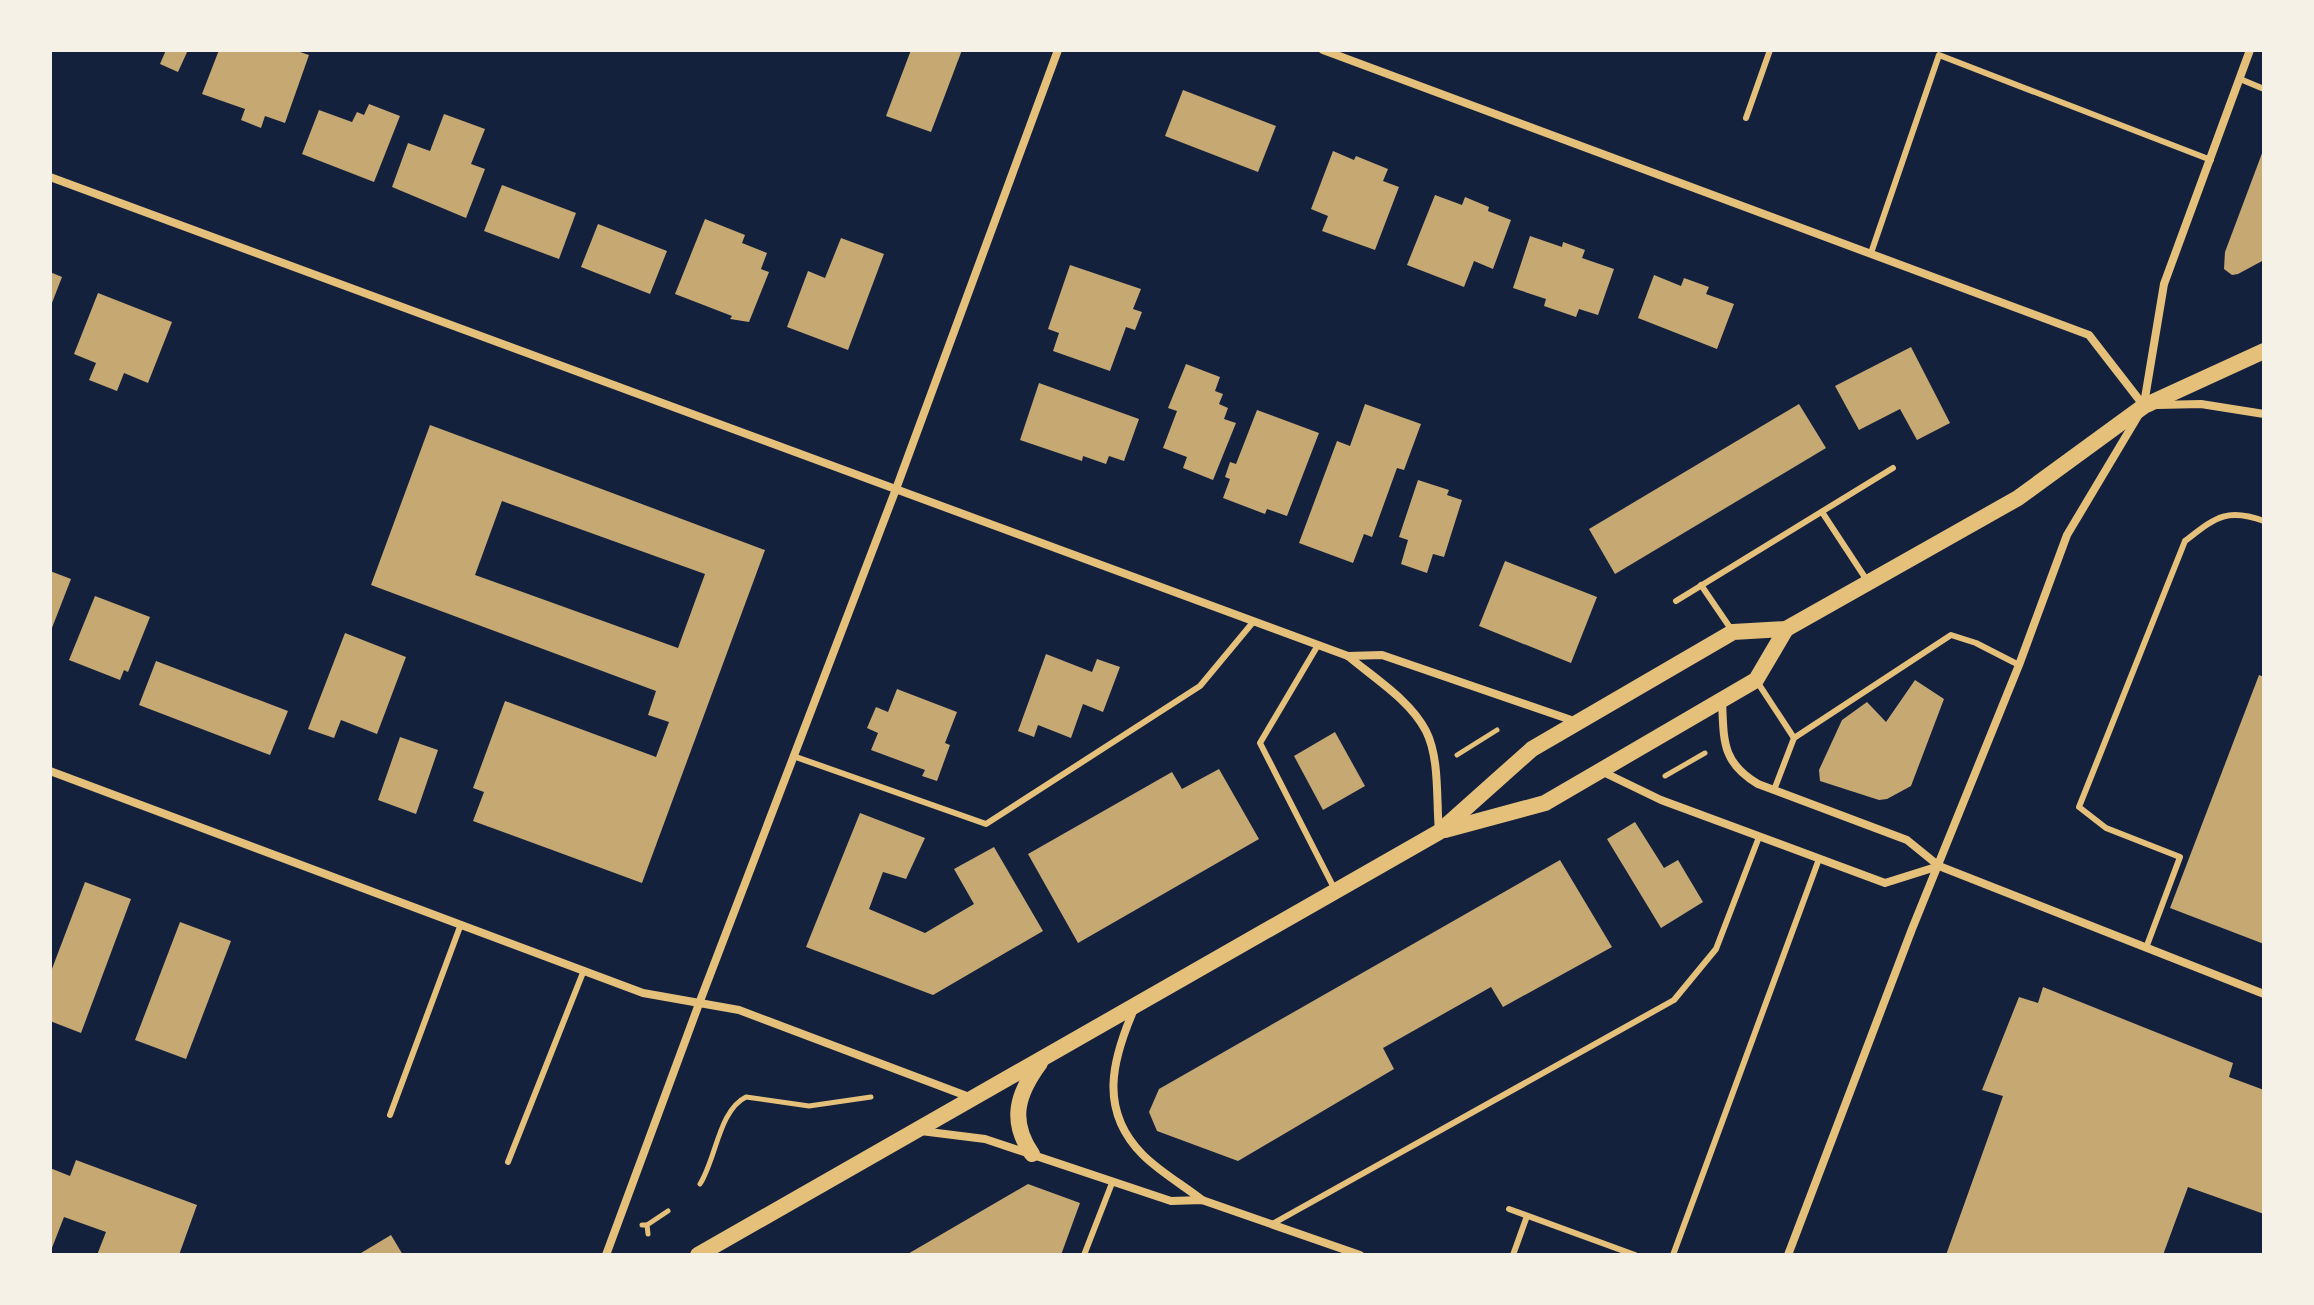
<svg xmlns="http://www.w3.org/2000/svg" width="2314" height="1305" font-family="Raleway,sans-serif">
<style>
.building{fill:#c6a872;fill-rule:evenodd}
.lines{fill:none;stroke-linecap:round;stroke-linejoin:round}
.path{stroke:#e5c07b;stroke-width:5}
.service{stroke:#e5c07b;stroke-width:6}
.minor{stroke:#e5c07b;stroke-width:8}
.secondary{stroke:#e5c07b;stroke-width:16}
</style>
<rect width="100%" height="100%" fill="#14213d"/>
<!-- building -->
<g class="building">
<polygon points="166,50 188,50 178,72 160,64"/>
<polygon points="219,50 294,50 309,55 285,123 265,116 261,128 241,120 245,109 202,94"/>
<polygon points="911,50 962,50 931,132 886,116"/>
<polygon points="1183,90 1276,126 1258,172 1165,136"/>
<polygon points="369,104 400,116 374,182 302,154 319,110 352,122 357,112 364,115"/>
<polygon points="444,114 485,129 471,164 485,169 466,218 392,187 408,143 430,151"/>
<polygon points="2264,148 2264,260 2238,274 2232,275 2224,269 2225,252"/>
<polygon points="1333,151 1354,160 1356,156 1388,169 1383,181 1399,187 1375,250 1322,231 1328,216 1311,209"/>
<polygon points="502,185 576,213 559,259 484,231"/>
<polygon points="1435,195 1462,205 1465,197 1489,207 1488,211 1511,220 1493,269 1474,261 1464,287 1407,265"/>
<polygon points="705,219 745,235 742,243 767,253 761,269 769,272 749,322 730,319 732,316 675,294"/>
<polygon points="598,224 667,251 650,294 581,267"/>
<polygon points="1530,236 1562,247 1563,242 1585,250 1582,258 1614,269 1598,315 1579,309 1576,317 1544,306 1546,299 1513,288"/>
<polygon points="841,238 884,254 848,350 787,327 808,271 825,278"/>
<polygon points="1070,265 1141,289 1133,309 1142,312 1135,330 1126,327 1110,371 1053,351 1059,333 1048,329"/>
<polygon points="50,272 62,277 50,308"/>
<polygon points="1654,275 1681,286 1684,278 1709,287 1706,294 1734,304 1717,349 1638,318"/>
<polygon points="98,293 172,322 148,383 124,373 117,391 89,380 96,363 74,354"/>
<polygon points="1911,347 1950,423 1917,440 1900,409 1859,430 1835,386"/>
<polygon points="1186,364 1220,377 1215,391 1223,394 1219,404 1228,408 1224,419 1236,423 1213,480 1183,468 1187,457 1163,448 1177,411 1168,408"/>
<polygon points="1039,383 1139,419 1124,461 1109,456 1106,464 1083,456 1082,461 1020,440"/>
<polygon points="1365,404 1421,424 1404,470 1397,468 1372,537 1364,534 1353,563 1299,543 1337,441 1350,446"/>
<polygon points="1799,404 1826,448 1615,574 1589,529"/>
<polygon points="1257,410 1319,433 1287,516 1267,509 1265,514 1223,498 1230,479 1225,477 1230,462 1236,464"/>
<path d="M430,425L765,550L642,883L473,821L484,792L473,788L505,701L656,757L669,722L648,715L656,691L371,585ZM502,501L705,574L678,648L475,575Z"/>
<polygon points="1418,480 1449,490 1447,495 1462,500 1444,557 1433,554 1427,573 1401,564 1408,540 1399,537"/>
<polygon points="1505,561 1597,597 1571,663 1479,626"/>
<polygon points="50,571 71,579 50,633"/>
<polygon points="95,596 150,617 128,672 124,670 120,680 69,660"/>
<polygon points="345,633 406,657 377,734 341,720 334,738 308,729"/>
<polygon points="1046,654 1092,672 1097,659 1120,667 1103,712 1083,704 1071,738 1038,725 1034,737 1018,731"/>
<polygon points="156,661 288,711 270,755 139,705"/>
<polygon points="2259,675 2264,677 2264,944 2170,908"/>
<polygon points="1915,680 1944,699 1911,786 1887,799 1879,800 1820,781 1819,770 1842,720 1867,702 1886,722"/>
<polygon points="897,689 957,712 945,743 950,745 937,781 922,776 925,770 871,750 878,733 867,728 876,707 888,712"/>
<polygon points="1335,732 1365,786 1323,810 1294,756"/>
<polygon points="400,737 438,750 416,814 378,800"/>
<polygon points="1219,769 1259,839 1078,943 1028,854 1172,772 1182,789"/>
<polygon points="860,813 925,838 906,879 883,872 869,909 925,933 974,904 954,869 994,847 1043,931 933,995 806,947"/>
<polygon points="1635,822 1664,868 1678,860 1703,902 1661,928 1607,839"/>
<polygon points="1560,860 1612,947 1503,1007 1491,987 1383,1048 1394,1069 1238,1161 1157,1131 1149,1112 1159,1089"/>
<polygon points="85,882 131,899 81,1033 50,1021 50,974"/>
<polygon points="180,922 231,941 186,1059 135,1040"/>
<polygon points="2043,987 2233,1063 2229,1077 2264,1090 2264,1214 2188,1187 2163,1255 1946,1255 2003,1096 1982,1090 2019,997 2038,1003"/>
<polygon points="76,1160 197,1205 179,1255 97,1255 106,1232 64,1217 50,1253 50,1168 70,1176"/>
<polygon points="1028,1184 1080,1203 1061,1255 906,1255"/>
<polygon points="391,1235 403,1255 362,1255 361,1253"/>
</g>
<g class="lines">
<!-- path -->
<g class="path">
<polyline points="1457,755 1497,730"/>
<polyline points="1665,776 1705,753"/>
<path d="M700,1184C716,1159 719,1110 746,1097L809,1106L871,1097"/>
<polyline points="642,1225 647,1225 668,1211"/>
<polyline points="647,1225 648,1234"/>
</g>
<!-- service -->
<g class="service">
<polyline points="2240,79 2264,89"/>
<polyline points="1746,118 1770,50"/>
<polyline points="1871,253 1939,55 2211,160"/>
<polyline points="1822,512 1868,582"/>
<polyline points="1701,585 1733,632"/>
<polyline points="1676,601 1893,468"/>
<polyline points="1318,645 1260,743 1334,888"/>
<polyline points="1758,683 1794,738 1951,635 1976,643 2019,665"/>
<polyline points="793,756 986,824 1200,686 1254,621"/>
<polyline points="1774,790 1794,738"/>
<path d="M2146,948L2180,857L2106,828L2079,807L2185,541C2215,518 2226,507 2264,521"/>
<polyline points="390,1115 461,924"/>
<polyline points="508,1162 584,970"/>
<polyline points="1509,1209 1635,1255"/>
<polyline points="1274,1223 1674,1000 1716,949 1759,837"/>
<polyline points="1084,1255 1112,1183"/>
<polyline points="1513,1255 1527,1216"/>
<polyline points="1673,1255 1819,859"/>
</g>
<!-- minor -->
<g class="minor">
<polyline points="1323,50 2089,335 2144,406"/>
<path d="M50,177L1348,656C1374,678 1410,700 1426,731C1440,759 1436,800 1439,831"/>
<polyline points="2144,404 2164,284 2250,50"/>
<polyline points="2157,405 2201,404 2264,414"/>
<polyline points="1348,656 1382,655 1577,722"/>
<path d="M1722,701C1724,740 1721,762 1758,784L1907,840L1939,866L2264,994"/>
<polyline points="50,771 643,993 739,1010 972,1098"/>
<polyline points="1601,771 1661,800 1885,883 1939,866"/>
<path d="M1135,1007C1112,1059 1098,1110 1143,1155C1160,1172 1183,1185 1202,1200"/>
<polyline points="921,1131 985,1139 1171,1201 1202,1200 1360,1255"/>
<polyline points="606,1255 700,1001 896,489 1058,50"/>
<polyline points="1788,1255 1912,929 2019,665 2067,535 2138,416"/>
</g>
<!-- secondary -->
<g class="secondary">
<polyline points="1445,830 1545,803 1756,680 1786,629"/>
<path d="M1032,1154C1009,1121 1017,1094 1040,1063"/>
<polyline points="698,1255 1439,832 1532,749 1733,632 1786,629 2018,498 2144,406 2264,351"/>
</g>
</g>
<!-- border -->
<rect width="2314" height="1305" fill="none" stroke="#f6f1e7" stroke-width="104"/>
</svg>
